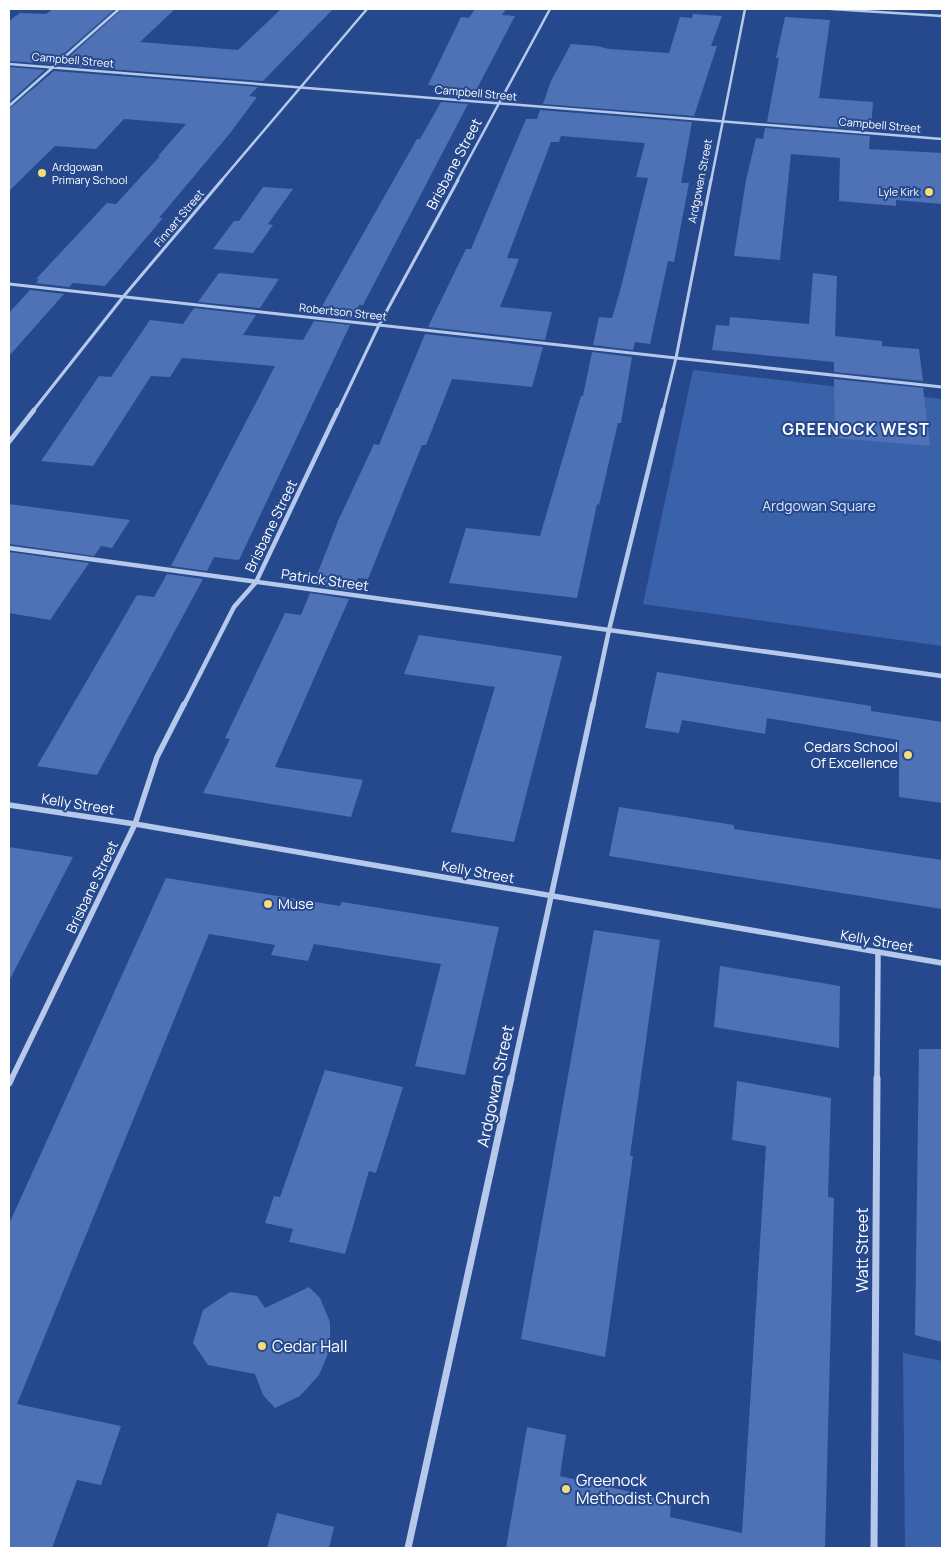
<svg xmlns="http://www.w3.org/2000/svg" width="951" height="1557" font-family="Manrope,sans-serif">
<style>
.green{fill:#3a62ab}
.building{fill:#4e72b5}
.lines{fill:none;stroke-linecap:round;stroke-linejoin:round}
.minor-far4{stroke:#b6c9eb;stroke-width:2.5}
.minor-far3{stroke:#b6c9eb;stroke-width:3}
.minor-far2{stroke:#b6c9eb;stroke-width:4.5}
.minor-far1{stroke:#b6c9eb;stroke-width:5.5}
.minor{stroke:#b6c9eb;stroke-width:7}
.poi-dot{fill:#f4dd7a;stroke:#26498e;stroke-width:2}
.labels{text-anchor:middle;stroke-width:4;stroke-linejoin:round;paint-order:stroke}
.far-street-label{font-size:11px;fill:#fff;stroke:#26498e}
.far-poi-label{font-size:11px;fill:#fff;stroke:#26498e;text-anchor:start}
.street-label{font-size:14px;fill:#fff;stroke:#26498e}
.park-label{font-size:14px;fill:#dae5f8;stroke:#26498e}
.poi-label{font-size:14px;fill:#fff;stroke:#26498e;text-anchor:end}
.far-district-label{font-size:16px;font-weight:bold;letter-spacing:1px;fill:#fff;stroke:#26498e}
.near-street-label{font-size:16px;fill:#fff;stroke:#26498e}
.near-poi-label{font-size:16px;fill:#fff;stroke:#26498e;text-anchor:start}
</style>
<rect width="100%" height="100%" fill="#26498e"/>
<!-- green -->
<g class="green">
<polygon points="693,370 942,399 942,646 643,604"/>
<polygon points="903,1353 942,1361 942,1548 905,1548"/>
</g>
<!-- building -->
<g class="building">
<polygon points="53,9 115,9 52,64 9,61 9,21 20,13 46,14"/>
<polygon points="122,9 175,9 140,42 238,50 280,10 333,9 263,81 60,65"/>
<polygon points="475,9 506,9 502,15 515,16 472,98 445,96 451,87 428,85 461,17 469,18"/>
<polygon points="693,14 722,16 711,46 717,46 694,116 543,104 551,81 571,44 597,46 609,49 669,53 680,17 692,18"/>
<polygon points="785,17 830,20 819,98 873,102 871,130 767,122 779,58 776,58"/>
<polygon points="9,67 45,70 9,102"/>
<polygon points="54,71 258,87 249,96 257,97 231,132 159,218 163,218 105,286 73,283 69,287 36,283 39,279 36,279 107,203 116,204 160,156 158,156 186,124 124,119 96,149 55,146 9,191 9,109"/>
<polygon points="441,102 468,104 363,305 359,305 353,319 317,315 417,139 420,139"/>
<polygon points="540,110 692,122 681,183 689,183 674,262 668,261 650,344 635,342 633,350 593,345 599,317 612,318 620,291 648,178 636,177 645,143 561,136 559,142 551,142 507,258 519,259 500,307 552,312 545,340 428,327 466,249 471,249 526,119 537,119"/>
<polygon points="765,128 870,136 869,149 942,153 942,204 896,200 896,206 839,201 840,158 791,154 780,260 734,256 746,180 756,138 763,139"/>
<polygon points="263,187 293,189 268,224 273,225 253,253 213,249 234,221 239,221"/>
<polygon points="219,273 279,279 260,308 198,302"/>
<polygon points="813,273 837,276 835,336 882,341 882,346 919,349 923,381 834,372 834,362 712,350 716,325 729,326 730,317 809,324"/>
<polygon points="30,290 64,294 9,356 9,313"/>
<polygon points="194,308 256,315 243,335 303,340 314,321 350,325 239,560 214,557 207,571 171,566 275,366 182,358 170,377 151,376 93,466 41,461 99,376 111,377 150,320 183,324"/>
<polygon points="425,334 543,347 532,387 452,379 426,445 422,445 368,579 358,578 352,591 313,585 338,521 374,444 379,445"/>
<polygon points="592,352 632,357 621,423 618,423 599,505 597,504 577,598 449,583 466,528 540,536 581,396 583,396"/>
<polygon points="834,379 923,388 930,446 835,438"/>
<polygon points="9,504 130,520 112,548 101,546 94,556 9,544"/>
<polygon points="9,552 89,563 50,620 9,613"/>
<polygon points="167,574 203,579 97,775 37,766 137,595 154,597"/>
<polygon points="310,593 349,599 275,767 363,780 351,817 203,793 230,739 225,738 285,613 301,615"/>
<polygon points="419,635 562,656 514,842 451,832 495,687 404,674"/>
<polygon points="657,672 871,706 871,711 942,722 942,803 899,797 899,740 767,718 765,734 682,720 679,733 645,728"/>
<polygon points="619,807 734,825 734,829 942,860 942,909 609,856"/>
<polygon points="9,847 73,857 9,981"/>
<polygon points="166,878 340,906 342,902 499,927 465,1075 415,1066 441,964 314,944 308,961 271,955 275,945 209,934 17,1404 121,1426 101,1485 77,1480 52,1548 9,1548 9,1224"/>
<polygon points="594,930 660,940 630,1156 633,1156 605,1357 521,1339"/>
<polygon points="720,966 840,986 839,1048 714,1027"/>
<polygon points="919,1049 942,1049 942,1342 915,1335"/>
<polygon points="325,1070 403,1087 376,1173 369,1171 345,1254 289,1242 293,1229 265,1223 274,1196 280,1197"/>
<polygon points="737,1081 831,1098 828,1197 834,1198 825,1548 506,1548 527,1427 566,1435 560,1476 671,1501 670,1517 742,1533 766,1146 732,1140"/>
<polygon points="309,1287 320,1298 330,1322 330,1349 319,1375 300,1396 275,1408 263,1395 255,1374 208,1365 193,1343 203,1310 230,1292 257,1296 265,1308"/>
<polygon points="277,1513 334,1527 329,1548 267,1548"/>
</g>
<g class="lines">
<!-- minor-far4 -->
<g class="minor-far4">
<polyline points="831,9 942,16"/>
<polyline points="9,64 942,139"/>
<polyline points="9,106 119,9"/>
<polyline points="221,181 367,9"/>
<polyline points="457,181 550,9"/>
<polyline points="711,181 745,9"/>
</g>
<!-- minor-far3 -->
<g class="minor-far3">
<polyline points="9,284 676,358 711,180"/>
<polyline points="33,411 123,297 222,180"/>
<polyline points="338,411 379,325 458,180"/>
<polyline points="663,411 676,358 942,387"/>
</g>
<!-- minor-far2 -->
<g class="minor-far2">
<polyline points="663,410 609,630 942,676"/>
<polyline points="9,442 34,410"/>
<polyline points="9,548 609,630 593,705"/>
<polyline points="184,705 234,607 256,582 338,410"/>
</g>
<!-- minor-far1 -->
<g class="minor-far1">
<polyline points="9,805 135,824 942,963"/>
<polyline points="11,1080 135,824 157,757 184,704"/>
<polyline points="511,1080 593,704"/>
<polyline points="877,1080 878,952"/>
</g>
<!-- minor -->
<g class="minor">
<polyline points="9,1083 11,1078"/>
<polyline points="408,1548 511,1078"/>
<polyline points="874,1548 877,1078"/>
</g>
</g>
<!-- markers -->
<g class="poi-dot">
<circle cx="42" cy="173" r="5"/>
<circle cx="929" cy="192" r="5"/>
<circle cx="908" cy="755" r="5"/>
<circle cx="268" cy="904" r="5"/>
<circle cx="262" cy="1346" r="5"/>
<circle cx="566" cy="1489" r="5"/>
</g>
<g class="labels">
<!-- far-street labels -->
<g class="far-street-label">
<text transform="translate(73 60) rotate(5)" y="4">Campbell Street</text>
<text transform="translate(476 93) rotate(5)" y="4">Campbell Street</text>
<text transform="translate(880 125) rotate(5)" y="4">Campbell Street</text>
<text transform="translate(700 181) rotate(-79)" y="4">Ardgowan Street</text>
<text transform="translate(179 218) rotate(-50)" y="4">Finnart Street</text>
<text transform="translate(343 312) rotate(6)" y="4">Robertson Street</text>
</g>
<!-- far-poi labels -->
<g class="far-poi-label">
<text x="52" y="171">Ardgowan<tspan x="52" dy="13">Primary School</tspan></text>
<text x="919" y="196" text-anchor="end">Lyle Kirk</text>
</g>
<!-- street labels -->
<g class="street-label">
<text transform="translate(454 164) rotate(-62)" y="5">Brisbane Street</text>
<text transform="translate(271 526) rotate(-64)" y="5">Brisbane Street</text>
<text transform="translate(325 580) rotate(8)" y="5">Patrick Street</text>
<text transform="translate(78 804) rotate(9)" y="5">Kelly Street</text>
<text transform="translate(478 872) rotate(10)" y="5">Kelly Street</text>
<text transform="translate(92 887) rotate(-64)" y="5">Brisbane Street</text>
<text transform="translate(877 941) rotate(10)" y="5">Kelly Street</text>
</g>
<!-- park labels -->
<g class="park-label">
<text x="819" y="511">Ardgowan Square</text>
</g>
<!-- poi labels -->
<g class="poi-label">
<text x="898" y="752">Cedars School<tspan x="898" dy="16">Of Excellence</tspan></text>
<text x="278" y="909" text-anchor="start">Muse</text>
</g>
<!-- far-district labels -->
<g class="far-district-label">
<text x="856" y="435">GREENOCK WEST</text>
</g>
<!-- near-street labels -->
<g class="near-street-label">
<text transform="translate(495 1086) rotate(-78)" y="6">Ardgowan Street</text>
<text transform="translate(862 1250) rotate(-90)" y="6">Watt Street</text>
</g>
<!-- near-poi labels -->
<g class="near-poi-label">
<text x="272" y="1352">Cedar Hall</text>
<text x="576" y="1486">Greenock<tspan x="576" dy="18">Methodist Church</tspan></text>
</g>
</g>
<!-- border -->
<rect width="951" height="1557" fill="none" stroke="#ffffff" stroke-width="20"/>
</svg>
